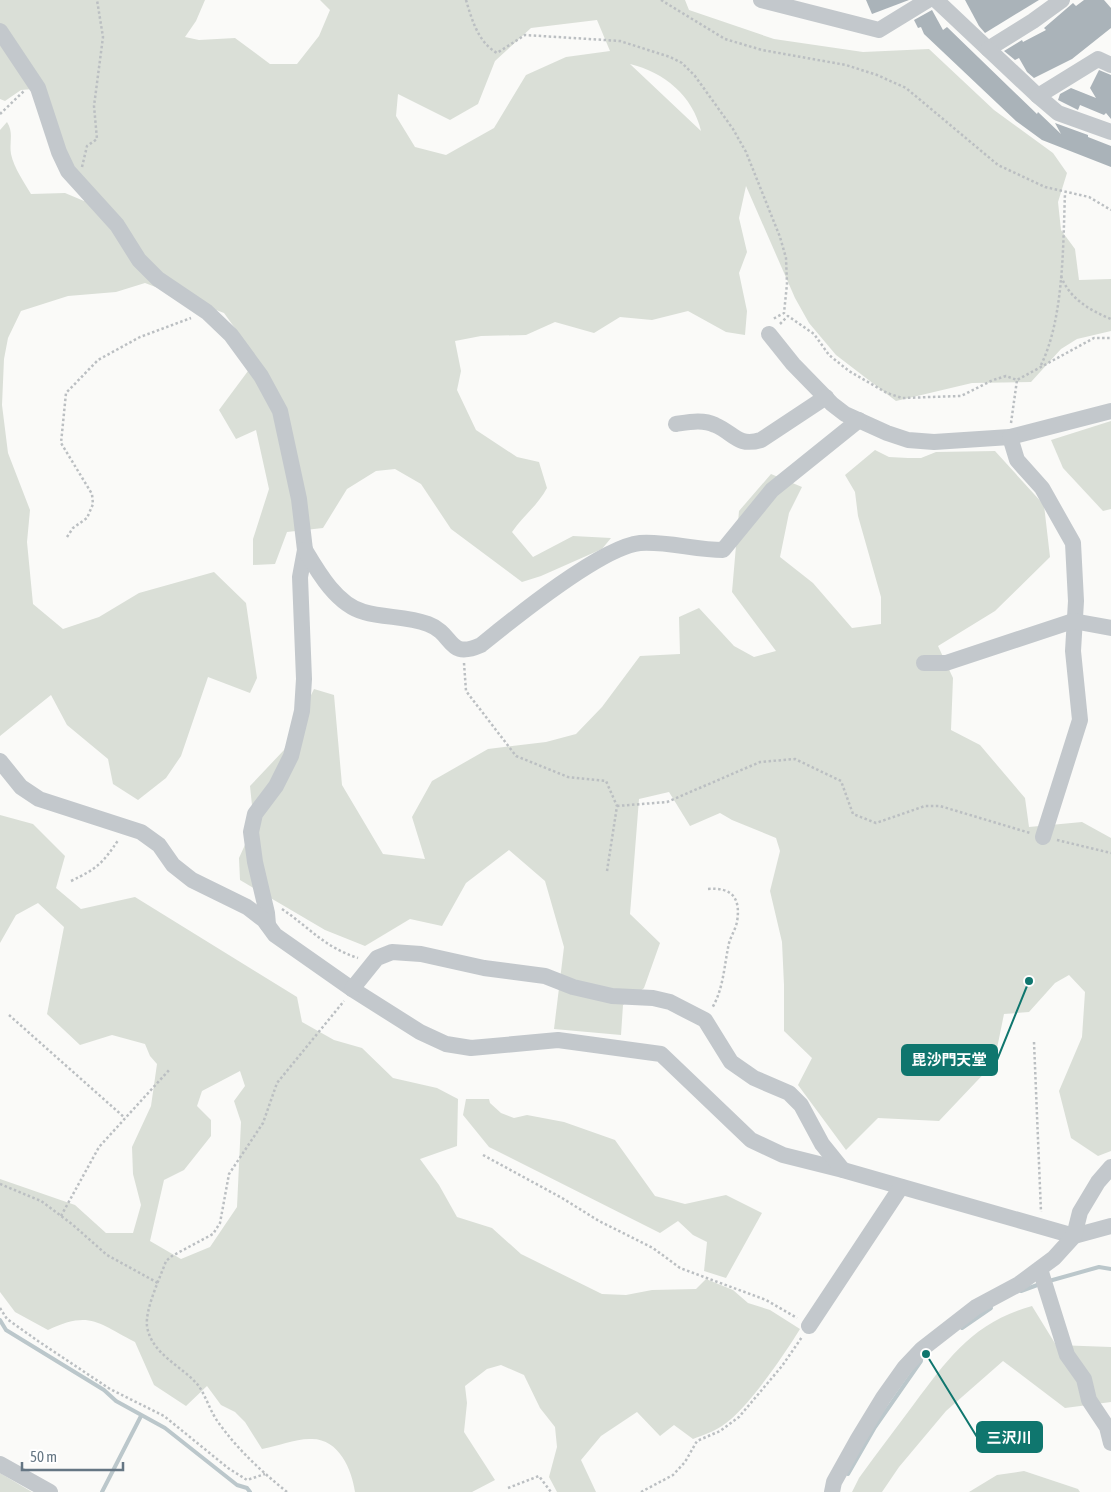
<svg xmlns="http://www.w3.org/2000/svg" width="1111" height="1492" font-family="'Asap Condensed','Noto Sans JP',sans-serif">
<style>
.green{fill:#dadfd7;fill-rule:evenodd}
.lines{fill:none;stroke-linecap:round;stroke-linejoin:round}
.stream{stroke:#bbc7cb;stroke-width:4}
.building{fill:#aab3b9}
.path{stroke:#bbbfc2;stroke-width:2.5;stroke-dasharray:2.5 2.5;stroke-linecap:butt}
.minor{stroke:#c3c8cc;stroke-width:16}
.leader{fill:none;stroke:#0f766e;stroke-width:2}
.callout-dot{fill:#0f766e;stroke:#fff;stroke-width:2}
.callout{fill:#0f766e;stroke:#0f766e;stroke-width:2}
.callout-label{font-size:15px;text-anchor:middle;font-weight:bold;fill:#fff}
</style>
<rect width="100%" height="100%" fill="#fafaf8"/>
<!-- green -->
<g class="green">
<path d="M0,0H205L196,21L185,37L199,40L235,38L270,64H297L319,36L330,10L320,0H685L689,10L774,39L863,52L929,49L994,110L1053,153L1067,173L1058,202L1061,230L1075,249L1079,280L1111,279V331L1077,339L1061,349L1031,382L972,383L896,401L836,355L809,323L795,298L746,186L739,218L747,252L739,273L747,311L745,335L726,332L688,311L652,320L620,317L594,333L555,322L526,335L481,336L455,341L461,371L457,390L476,430L517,457L539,462L547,488C538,505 523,516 512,532L533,557L573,536L611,538L602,549L541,576L522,582L451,529L421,484L395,469L376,471L347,489L323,528L287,532L275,564L253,565V539L269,489L256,430L236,439L219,410L257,359L224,313L145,283L116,292L68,296L21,311L8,338L4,359L2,405L8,453L30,510L27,542L33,604L63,629L99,617L139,593L214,572L246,603L257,678L250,693L208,677L181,756L166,778L138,800L113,784L108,759L67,725L51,695L0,736V130L7,122C14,133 9,142 11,154C14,168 24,182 31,194L65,193L84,201L95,191L63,154L45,88L21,90L5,101L0,99ZM597,20L610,51L566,57L526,75L494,128L446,155L415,147L396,116L398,94L450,120L478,104L495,61L531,28ZM630,64C664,72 693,96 701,131Z"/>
<polygon points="1111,421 1111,509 1103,511 1063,468 1051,440"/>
<polygon points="875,450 889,457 908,458 921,458 936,452 995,451 1044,505 1050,557 995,611 938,646 953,678 951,730 980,745 1025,798 1029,827 1082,822 1111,838 1111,1151 1098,1156 1071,1138 1059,1091 1082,1037 1085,992 1069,975 1055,983 1029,1012 1004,1014 994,1063 939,1121 878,1118 846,1150 798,1085 812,1058 784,1031 784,985 782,942 770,891 780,851 776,838 732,820 720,813 690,826 669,792 639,799 630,914 660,943 644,988 623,1005 621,1035 554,1029 564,947 545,881 509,850 466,883 442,926 410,919 365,946 325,930 240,880 239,858 254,825 250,786 284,750 314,689 334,695 342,785 383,854 425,859 412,817 432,781 488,749 546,742 576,734 602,707 640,656 680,654 679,617 699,608 734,646 754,657 776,651 732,592 739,511 771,474 802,487 789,513 780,557 813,583 852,628 881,624 881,597 858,516 855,492 845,475"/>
<path d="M0,815L33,824L65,856L56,888L81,909L135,897L297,997L302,1022L334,1040L362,1048L393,1078L437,1088L458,1099L457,1146L420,1159L439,1185L457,1217L492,1228L521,1254L602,1294L626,1295L652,1290L696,1289L706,1279L733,1290L748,1303L770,1310L800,1329C784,1355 747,1410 722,1426C713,1432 703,1435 693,1439L674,1425L660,1436L637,1412L601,1436L581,1460L596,1492H557L549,1477L557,1447L555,1427L540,1408L524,1375L501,1365L487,1369L465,1386L467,1403L464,1432L495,1480L472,1492H355C352,1470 339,1439 312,1439C297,1438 278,1446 262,1449L245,1422L235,1412L221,1405L207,1386L186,1406L154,1385L135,1342C98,1323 90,1310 48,1330L15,1312L0,1292V1179L75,1205L106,1233H133L141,1205L133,1174L132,1147L151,1106L157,1064L150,1056L145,1044L112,1035L80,1045L47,1014L64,927L38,903L16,915L0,943ZM240,1071L245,1086L234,1101L241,1122L237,1207L210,1247L181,1259L150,1241L164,1180L184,1170L211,1136V1120L197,1106L202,1091Z"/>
<polygon points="466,1099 489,1099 490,1103 501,1113 514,1118 527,1115 564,1122 615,1140 655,1196 685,1204 726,1195 762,1213 726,1278 704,1271 707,1242 693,1235 678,1221 660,1233 489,1147 463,1115"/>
<path d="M1032,1306L1056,1345L1111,1347V1402L1065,1408L1003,1361L946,1411L899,1467L882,1492H852L859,1478C877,1453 896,1428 914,1404C949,1357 974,1322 1032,1306Z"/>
<polygon points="1024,1471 1078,1489 1080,1492 969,1492 997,1475"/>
<polygon points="0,1473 32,1492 0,1492"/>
</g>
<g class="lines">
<!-- stream -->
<g class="stream">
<polyline points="1049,1281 1099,1267 1111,1269"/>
<polyline points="1021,1291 1040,1284"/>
<polyline points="0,1320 6,1330 104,1390 116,1401 165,1428 237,1485 247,1488 250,1492"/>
<polyline points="962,1328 991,1308"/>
<polyline points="848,1474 875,1427 921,1361"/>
<polyline points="102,1492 141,1416"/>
</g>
</g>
<!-- building -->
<g class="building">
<polygon points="866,0 909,0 872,14"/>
<polygon points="965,0 1039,0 985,33 979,26"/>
<polygon points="1084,0 1104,0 1111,8 1111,28 1072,59 1034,78 1027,72 1019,58 1015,60 1004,51 1022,40 1023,42 1046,30 1044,28 1073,3 1076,6"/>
<polygon points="932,10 943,30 947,27 1037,114 1038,112 1061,134 1055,123 1088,135 1088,137 1111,146 1111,167 1042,140 1016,121 924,34 921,27 918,28 914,20"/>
<polygon points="1099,70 1111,75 1111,119 1106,113 1104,115 1080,105 1078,110 1058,100 1060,94 1071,88 1096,98 1090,88"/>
</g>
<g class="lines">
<!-- path -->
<g class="path">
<path d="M466,0C472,20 478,42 497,53L525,35L589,39L620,41L670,57L682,63L695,76L733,129L746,152L780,237L786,258L787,284L784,313L773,319"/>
<polyline points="661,0 725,39 762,50 846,65 877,75 906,88 998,165 1045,187 1089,197 1111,210"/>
<polyline points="0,114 24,91"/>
<polyline points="82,167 87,146 97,139 94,106 103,37 97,0"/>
<path d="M1061,276C1069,298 1089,310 1111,319"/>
<polyline points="780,324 788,316 814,334 829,355 849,371 887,393 902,398 961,396 993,380 1006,376 1017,380 1094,338 1111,338"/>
<path d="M1041,365C1064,318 1063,245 1065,193"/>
<polyline points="1011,423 1017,380"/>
<polyline points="67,537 73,528 87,518 93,504 92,494 61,443 66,393 98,360 140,337 191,318"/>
<polyline points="464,663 466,691 516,756 568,777 606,781 617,806 607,871"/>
<polyline points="617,806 667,802 760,762 795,759 841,781 853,814 876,823 925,806 940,806 1030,833"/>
<polyline points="1057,840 1111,853"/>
<path d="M71,881C98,868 102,864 119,839"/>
<path d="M708,889C732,887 741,898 737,922C735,931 729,939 728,948C724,968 723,990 712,1008"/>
<path d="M282,909C310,928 324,947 358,958"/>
<polyline points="9,1015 125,1118"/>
<polyline points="1034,1042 1041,1212"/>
<polyline points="483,1155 562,1198 599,1221 653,1248 680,1268 766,1300 797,1318"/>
<polyline points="0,1184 41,1201 73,1225 107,1255 158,1283"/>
<polyline points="61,1216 99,1147 170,1069"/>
<polyline points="0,1308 7,1319 38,1341 110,1389 164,1416 228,1468 247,1480 265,1474"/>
<polyline points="508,1488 539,1476 551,1492"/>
<path d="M287,1492C261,1471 238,1450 218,1422C210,1411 206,1396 198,1385C182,1366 151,1354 147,1326C145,1309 160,1278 166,1261L172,1256L213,1234L220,1223L229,1174L263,1123L277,1083L344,1001"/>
<polyline points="641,1492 673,1475 685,1462 697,1441 720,1431 739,1417 782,1366 802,1337"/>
</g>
<!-- minor -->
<g class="minor">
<polyline points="761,0 879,30 928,0"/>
<polyline points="936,0 988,49 1033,21 1062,0"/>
<polyline points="0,31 38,88 59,152 68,171 117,225 139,260 158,279 207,312 231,335 261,376 280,411 299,499 305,550 300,577 304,679 302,711 291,756 276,786 255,814 251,832 255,862 267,913 268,925"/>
<polyline points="988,49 1038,96"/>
<polyline points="1111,65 1098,59 1038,96 1058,113 1111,132"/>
<polyline points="769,334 793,364 832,404 845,414 887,433 908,440 934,442 1010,437 1111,411"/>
<path d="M676,424C689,422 703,419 715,425C734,433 737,447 761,440L826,397"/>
<polyline points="1010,437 1017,460 1042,488 1073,543 1076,601 1073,651 1080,720 1043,837"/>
<path d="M305,550C318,572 337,605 364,612C385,618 407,616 428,624C455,634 447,660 481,645C513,619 601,547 640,543C666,541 696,550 723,550L772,490L859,420"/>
<polyline points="924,663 946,663 1073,621 1111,628"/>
<polyline points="0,761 21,787 39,799 141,832 159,845 173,865 192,880 247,907 264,920 275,935 352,989 420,1032 446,1044 471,1048 558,1040 661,1054 751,1140 783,1155 843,1170 1074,1236 1111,1226"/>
<polyline points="352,989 377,958 392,952 421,954 484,968 545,976 573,987 612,996 653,998 670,1002 705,1020 731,1062 754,1078 789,1093 801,1105 822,1144 843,1170"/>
<polyline points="1040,1269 1067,1355 1084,1379 1089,1400 1107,1427 1111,1443"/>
<polyline points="809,1326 901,1187"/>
<polyline points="0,1464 50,1492"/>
<polyline points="832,1492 834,1482 858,1439 883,1398 905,1367 922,1349 976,1307 1019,1284 1054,1258 1074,1236 1080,1212 1098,1182 1111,1167"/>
</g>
</g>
<!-- callouts -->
<path class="leader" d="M1029 981L997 1060M926 1354L977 1437"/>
<g class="callout-dot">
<circle cx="1029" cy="981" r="5"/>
<circle cx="926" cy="1354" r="5"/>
</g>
<g class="callout">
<rect x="902" y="1045" width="95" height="30" rx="5"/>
<rect x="977" y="1422" width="65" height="30" rx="5"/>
</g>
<g class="callout-label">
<text x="949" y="1065">毘沙門天堂</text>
<text x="1009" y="1443">三沢川</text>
</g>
<!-- scale -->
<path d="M22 1462v8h101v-8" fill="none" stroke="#657683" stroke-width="2.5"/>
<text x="30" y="1462" font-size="15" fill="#657683" stroke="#ffffff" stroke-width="4" paint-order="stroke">50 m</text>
</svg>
